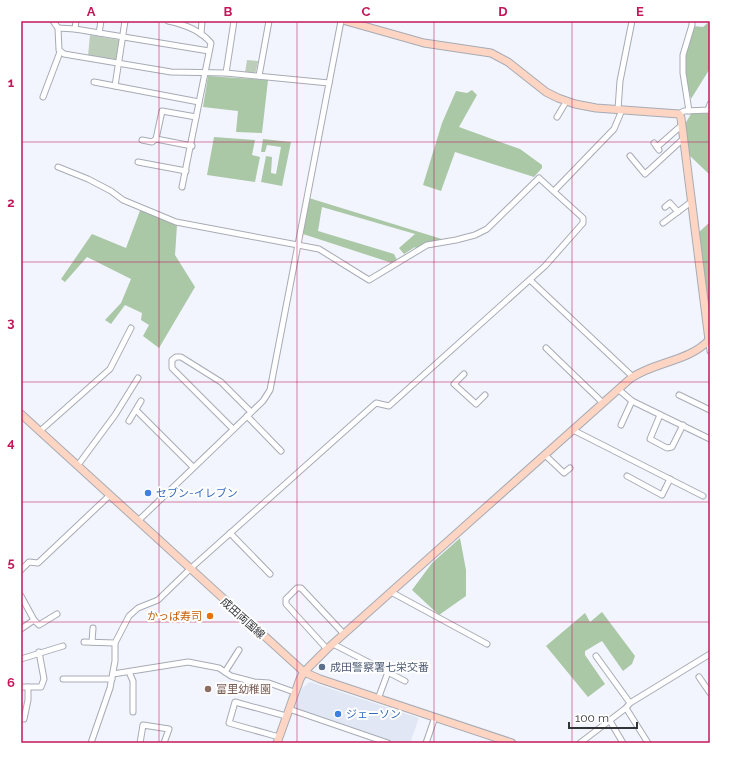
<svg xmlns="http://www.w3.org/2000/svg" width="731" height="764" font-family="Raleway,'Noto Sans JP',sans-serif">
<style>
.built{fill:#e1e7f4}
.green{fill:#bccdb9}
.forest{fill:#aac7a6}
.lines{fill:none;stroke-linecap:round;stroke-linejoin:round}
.street-casing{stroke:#a7abb5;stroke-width:7}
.secondary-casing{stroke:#a7abb5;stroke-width:9}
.street{stroke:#fff;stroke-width:5}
.secondary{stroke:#fdd5c2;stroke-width:7}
.grid{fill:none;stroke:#c2185b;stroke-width:1;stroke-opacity:0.55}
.shop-dot{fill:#3f7fe0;stroke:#fff;stroke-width:1.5}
.food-dot{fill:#e8710a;stroke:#fff;stroke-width:1.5}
.service-dot{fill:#5c6f8a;stroke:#fff;stroke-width:1.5}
.education-dot{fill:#8d6e63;stroke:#fff;stroke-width:1.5}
.labels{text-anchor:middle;stroke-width:4;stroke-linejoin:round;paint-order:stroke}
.shop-label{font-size:11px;fill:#366cbe;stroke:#fff;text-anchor:start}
.food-label{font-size:11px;fill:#c56008;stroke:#fff;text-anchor:end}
.street-label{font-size:11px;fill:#323438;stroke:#fff}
.service-label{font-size:11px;fill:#4e5e75;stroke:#fff;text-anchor:start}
.education-label{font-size:11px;fill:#785e54;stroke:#fff;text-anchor:start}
.neatline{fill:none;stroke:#c2185b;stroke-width:1.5}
.grid-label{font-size:13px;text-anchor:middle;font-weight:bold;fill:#c2185b}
</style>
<rect width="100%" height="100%" fill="#f2f5fe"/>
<!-- built -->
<polygon class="built" points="310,682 419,718 410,743 392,743 294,709 302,688"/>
<!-- green -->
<g class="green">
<polygon points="90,35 119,40 118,60 88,56"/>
<polygon points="247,60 258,61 256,71 254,74 245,73"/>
</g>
<!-- forest -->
<g class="forest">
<polygon points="710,21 710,70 709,70 691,99 684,73 684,56 692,26 703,27"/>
<polygon points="208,76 268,80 262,133 236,132 238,111 203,107"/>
<polygon points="472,90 477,95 459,127 520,149 542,165 542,168 534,177 455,152 441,191 423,185 442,123 456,91 467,93"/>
<polygon points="710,113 710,175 689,155 685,124 691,114"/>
<polygon points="214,137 255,140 252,155 260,157 255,182 207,175"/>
<polygon points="263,139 291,142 282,186 261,182 266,156 272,157 271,173 276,174 281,147 267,145 265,152 261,152"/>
<polygon points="309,198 445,240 416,249 415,247 404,254 399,248 415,234 322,207 318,231 394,254 397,260 392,263 303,234"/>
<polygon points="141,208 162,213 177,225 175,255 195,287 159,348 143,336 149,325 141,320 142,313 125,305 111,324 105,320 121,303 131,279 87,257 65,282 61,279 92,234 126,248"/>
<polygon points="710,222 710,326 698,233"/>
<polygon points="460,538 466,570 466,596 439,615 412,590 432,563"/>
<polygon points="602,612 635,656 632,664 623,671 602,641 585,651 585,655 605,684 588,697 546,646 585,613 590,622"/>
</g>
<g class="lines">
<!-- street casing -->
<g class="street-casing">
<g id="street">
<polyline points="53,21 58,28 59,50 64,54 171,72 226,73 329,83"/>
<path d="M168,21C183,24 201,31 211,43L182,187"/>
<polyline points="58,28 75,29 209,51"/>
<polyline points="75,29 76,21"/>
<polyline points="99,33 101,21"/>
<polyline points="201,34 202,21"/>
<polyline points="226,73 234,21"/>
<polyline points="259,76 269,21"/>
<polyline points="94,82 199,102"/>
<polyline points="115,86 125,21"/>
<polyline points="43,97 60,52"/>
<polyline points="618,109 620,81 632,21"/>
<polyline points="708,110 710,104"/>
<polyline points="689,111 683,73 683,55 692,25 692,21"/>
<polyline points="679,114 684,111 710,110"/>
<polyline points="557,117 566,102"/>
<polyline points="142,140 152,142 156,139"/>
<polyline points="654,143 659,150"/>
<polyline points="192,146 156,139 162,111 196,117"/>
<polyline points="657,147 682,125"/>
<polyline points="630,156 645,174 683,139"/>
<polyline points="138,162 186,171"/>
<polyline points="58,167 88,179 111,191 123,200 176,222 319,249 369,280 427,245 456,240 475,235 487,229 539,178 583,218 583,223 545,266 389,406 376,403 190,569 158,600 138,608 129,616 115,643 115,661 110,688 91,743"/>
<polyline points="555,190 614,129 622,110"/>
<polyline points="665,207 670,203 678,212"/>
<polyline points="663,223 691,202"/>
<polyline points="530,280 633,377"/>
<polyline points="709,340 710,351"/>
<polyline points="546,348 603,403"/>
<polyline points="464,374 454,384 476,404 485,395"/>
<polyline points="618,389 632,401 710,439"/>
<polyline points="679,395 710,410"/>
<polyline points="136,410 193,467"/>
<polyline points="660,415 650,439 667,448 672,447 683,425"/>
<polyline points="247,416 281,451"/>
<polyline points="129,421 141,401"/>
<polyline points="621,425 632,401"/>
<polyline points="233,429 172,368 172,360 176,357 181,357 221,382 251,412"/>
<polyline points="573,430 703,496"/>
<polyline points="40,431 110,369 131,328"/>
<polyline points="545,455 564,473 570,468"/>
<polyline points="78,465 115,415 138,378"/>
<polyline points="627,476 662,495 670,479"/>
<polyline points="138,521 263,401 270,390 341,21"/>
<polyline points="230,533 270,574"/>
<polyline points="21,570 29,562 38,563 110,495"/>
<polyline points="391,592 487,644"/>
<polyline points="21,596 34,620 39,625 57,614"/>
<polyline points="21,629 34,620"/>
<polyline points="84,642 115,643"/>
<polyline points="92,642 93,628"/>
<polyline points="333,644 405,681"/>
<polyline points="327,649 286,604 286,599 297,588 301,588 344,634"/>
<polyline points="596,656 630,703"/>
<polyline points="21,659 63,646"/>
<polyline points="129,672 133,681 133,712"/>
<polyline points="225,672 239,650"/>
<polyline points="113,674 188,662 219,668 231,676 254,682 269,683 294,692"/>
<polyline points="699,677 710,693"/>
<polyline points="63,679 112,679"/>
<polyline points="21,687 28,687"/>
<polyline points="378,699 388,672"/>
<polyline points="626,708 648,743"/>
<polyline points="289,709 388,743"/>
<polyline points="24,719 28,700 28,687 41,687 44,679 39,652"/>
<polyline points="610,721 623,743"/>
<polyline points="279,737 229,723 235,702 286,716"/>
<polyline points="140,743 143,725 169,729 164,743"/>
<polyline points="426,743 435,717"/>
<polyline points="580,743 626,708 630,703 710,654"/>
</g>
</g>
<!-- secondary casing -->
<g class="secondary-casing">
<g id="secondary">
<polyline points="346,21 424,43 491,53 508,62 546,92 558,98 575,104 596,108 679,114 681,118 709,340"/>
<polyline points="21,414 304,672 320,679 512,743"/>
<path d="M277,743L300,679L304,672L327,649L631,378C656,361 689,362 710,339"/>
</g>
</g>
<!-- street -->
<use href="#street" class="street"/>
<!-- secondary -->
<use href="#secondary" class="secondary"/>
</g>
<!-- grid -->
<path class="grid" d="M159,21V743M297,21V743M434,21V743M572,21V743M21,142H710M21,262H710M21,382H710M21,502H710M21,622H710"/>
<!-- markers -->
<g class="shop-dot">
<circle cx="148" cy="493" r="4"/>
<circle cx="338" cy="714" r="4"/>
</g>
<circle class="food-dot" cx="210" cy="616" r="4"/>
<circle class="service-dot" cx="322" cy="667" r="4"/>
<circle class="education-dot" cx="208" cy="689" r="4"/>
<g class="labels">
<!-- shop labels -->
<g class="shop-label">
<text x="156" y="497">セブン-イレブン</text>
<text x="346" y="718">ジェーソン</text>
</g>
<!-- food labels -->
<g class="food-label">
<text x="202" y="620">かっぱ寿司</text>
</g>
<!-- street labels -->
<g class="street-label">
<text transform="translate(243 618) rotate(42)" y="4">成田両国線</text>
</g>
<!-- service labels -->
<g class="service-label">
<text x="330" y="671">成田警察署七栄交番</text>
</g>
<!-- education labels -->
<g class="education-label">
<text x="216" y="693">富里幼稚園</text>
</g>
</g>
<!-- border -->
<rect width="731" height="764" fill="none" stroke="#ffffff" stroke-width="44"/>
<!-- scale -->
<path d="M569 722v6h68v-6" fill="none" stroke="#323438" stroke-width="2"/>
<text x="575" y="722" font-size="12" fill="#323438" stroke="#ffffff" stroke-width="3" paint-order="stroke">100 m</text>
<rect x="22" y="22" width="687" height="720" class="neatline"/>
<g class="grid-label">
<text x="91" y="16">A</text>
<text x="228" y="16">B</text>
<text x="366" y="16">C</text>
<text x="503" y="16">D</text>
<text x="640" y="16">E</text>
<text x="11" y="87">1</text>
<text x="11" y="207">2</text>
<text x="11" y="327">3</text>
<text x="11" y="447">4</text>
<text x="11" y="567">5</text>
<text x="11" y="687">6</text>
</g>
</svg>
